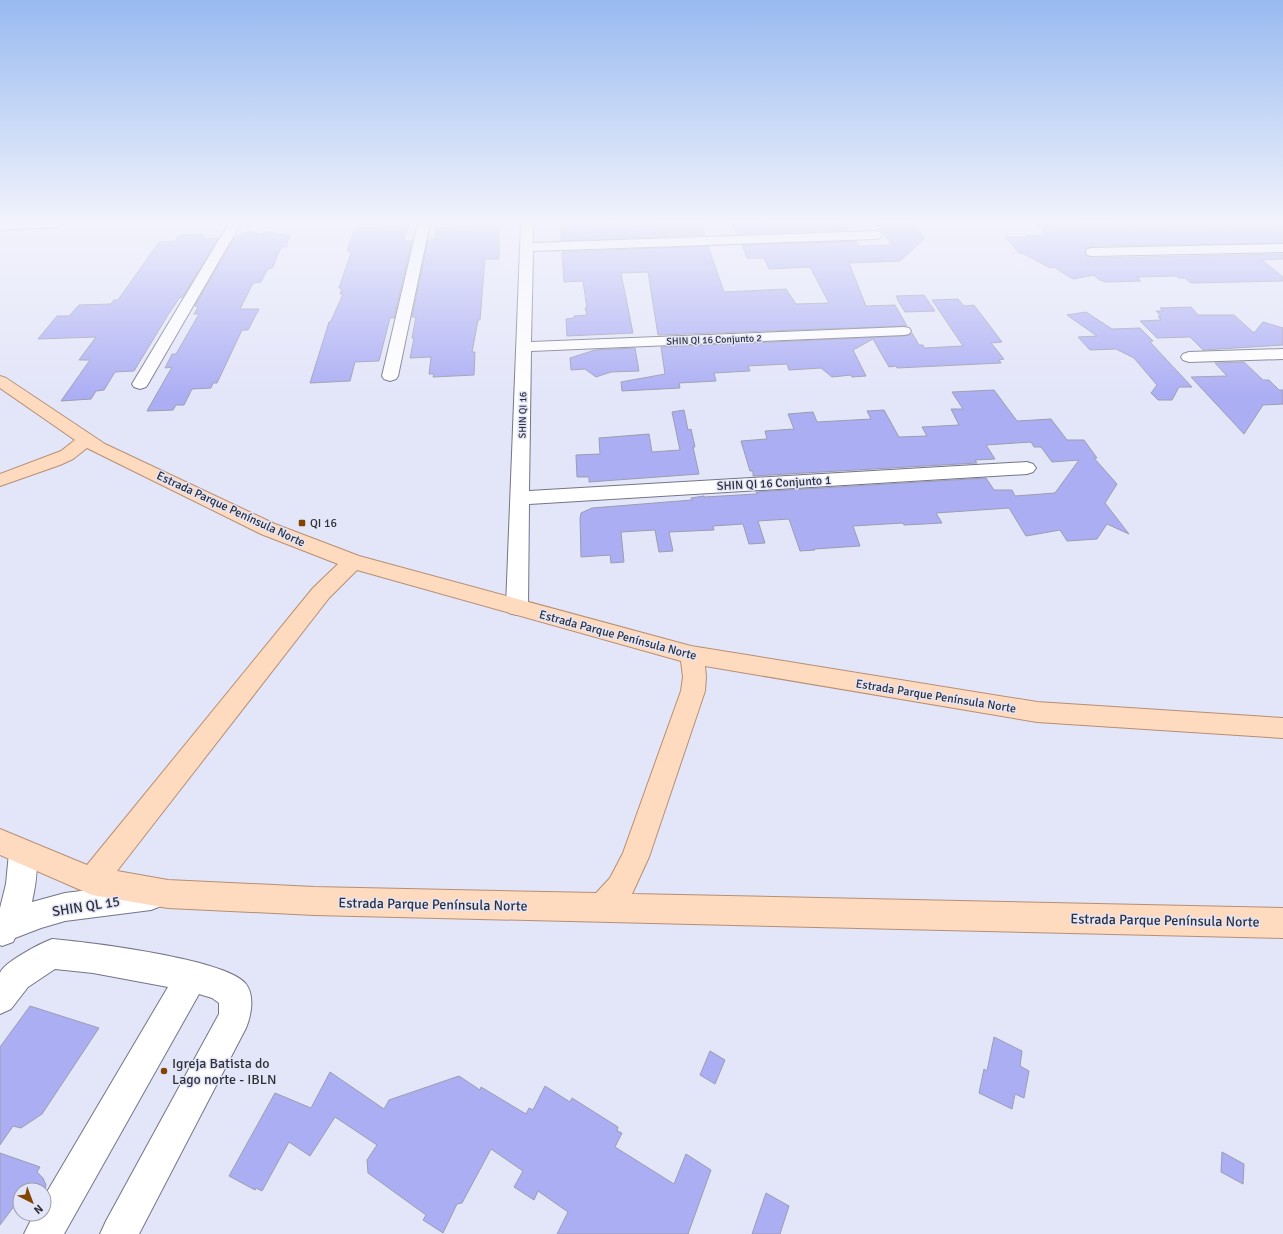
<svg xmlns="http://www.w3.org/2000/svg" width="1283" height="1234" font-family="Signika,sans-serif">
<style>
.building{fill:#acaef4;stroke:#9c9db0}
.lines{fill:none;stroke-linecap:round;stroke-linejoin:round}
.minor-casing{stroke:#747587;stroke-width:2}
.major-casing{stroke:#b68f74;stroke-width:2}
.minor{fill:#fff;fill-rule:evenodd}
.major{fill:#fedabf;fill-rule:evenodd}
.poi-dot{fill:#824502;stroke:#e3e5f9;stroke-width:1.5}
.labels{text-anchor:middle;stroke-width:3;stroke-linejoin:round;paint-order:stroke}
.far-street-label{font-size:10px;fill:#2f3038;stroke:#e3e5f9}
.street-label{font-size:12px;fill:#2f3038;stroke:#e3e5f9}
.poi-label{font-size:12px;fill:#2f3038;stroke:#e3e5f9;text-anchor:start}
.near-street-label{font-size:14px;fill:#2f3038;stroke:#e3e5f9}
.near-poi-label{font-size:14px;fill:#2f3038;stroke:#e3e5f9;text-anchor:start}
</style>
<rect width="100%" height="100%" fill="#e3e5f9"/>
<!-- building -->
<g class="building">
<polygon points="620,223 620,227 654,226 653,223 701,223 705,235 561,241 561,227"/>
<polygon points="732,223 843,223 849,230 737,234"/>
<polygon points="876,223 913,223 925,238 900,261 849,263 866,306 895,305 907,326 658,335 648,272 621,273 633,333 567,336 566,319 574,318 574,316 587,315 585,308 587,308 583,281 564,282 562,252 708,246 724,292 786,289 796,304 829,303 810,267 769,269 764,258 747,258 742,245 856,241 859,246 892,245"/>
<polygon points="1115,223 1116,225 1162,224 1164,226 1257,224 1283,226 1283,243 1092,246 1087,248 1085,252 1087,256 1092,258 1283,254 1283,259 1262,260 1283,277 1283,281 1191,283 1185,278 1179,278 1176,276 1137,277 1141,281 1105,282 1098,279 1094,275 1073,279 1054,267 1050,268 1024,254 1019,253 1005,237 1028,237 1026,235 1046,235 1037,225"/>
<polygon points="499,225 499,259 485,259 480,320 478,320 472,352 475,352 474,375 433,377 434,374 429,374 431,357 410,358 414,338 412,338 416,317 412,317 428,240 435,239 436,228"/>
<polygon points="408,226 404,241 412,241 394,318 390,318 379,361 355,362 350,381 310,383 329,322 331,321 343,294 340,294 342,288 339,288 351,253 347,251 355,228"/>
<polygon points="249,231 259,234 267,231 290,236 286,247 281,247 273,267 267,270 261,282 253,283 240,309 259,309 248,330 242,330 217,383 213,383 211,388 192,389 184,405 176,405 173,410 147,411 172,367 165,368 172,354 176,354 199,314 194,314 198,307 195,306 234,238"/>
<polygon points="203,234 201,236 205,236 204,239 218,238 182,298 180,297 168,315 134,371 115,372 104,390 96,391 91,399 61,401 90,360 79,360 96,337 38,339 57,316 69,316 79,305 111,304 114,300 118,300 159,242 175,241 179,235"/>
<polygon points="924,295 935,311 905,312 897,299 898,299 896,296"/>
<polygon points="958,299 964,306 974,305 1002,342 991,343 1004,359 999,360 1001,363 897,368 896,366 889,367 873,339 853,350 866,376 852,377 851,375 832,377 821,368 789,370 787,364 748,366 750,371 714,373 716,381 679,383 680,388 622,391 621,382 665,374 661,347 904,336 909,335 912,333 919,345 923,345 924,348 963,346 932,300"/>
<polygon points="1191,307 1198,315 1234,315 1254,333 1263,322 1283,328 1283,345 1203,350 1190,337 1157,338 1140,321 1161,320 1158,316 1161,316 1156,311 1163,311 1160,308"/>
<polygon points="1086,312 1112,329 1140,328 1153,341 1150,342 1192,387 1179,387 1172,400 1158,400 1151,393 1157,385 1134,358 1116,349 1090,350 1078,337 1097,336 1067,315"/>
<polygon points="635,348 639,371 611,372 596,377 585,369 571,370 570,358 595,350"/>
<polygon points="1244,362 1263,380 1269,380 1279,390 1283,390 1283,404 1263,405 1244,434 1191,377 1227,376 1215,363"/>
<polygon points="994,390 1017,421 1051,419 1067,440 1084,440 1097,458 1094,458 1117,484 1105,503 1129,534 1107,524 1097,539 1067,541 1060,530 1026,536 1009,508 936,513 942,523 904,525 903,523 853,526 860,546 814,549 815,550 800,551 789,519 758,521 765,543 749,544 743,524 713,526 714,530 669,532 673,551 659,552 655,530 621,532 624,562 611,563 610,555 581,557 580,518 581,513 592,508 692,500 691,498 704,496 704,497 757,494 756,492 986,478 994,490 1012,490 1015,496 1055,493 1079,460 1052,462 1041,447 1034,447 1031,442 986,445 995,459 975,460 977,463 753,476 753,471 750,471 741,441 767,439 765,431 794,429 788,414 813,412 817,422 871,419 867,411 884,410 899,437 927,436 922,427 959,425 951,409 963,409 952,392"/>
<polygon points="684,410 688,430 691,429 695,447 693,447 699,474 589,482 589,477 577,477 576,455 600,454 599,438 649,434 652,452 680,450 672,412"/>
<polygon points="30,1006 99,1028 42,1114 21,1128 13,1126 0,1145 0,1047"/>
<polygon points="994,1037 1022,1051 1020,1066 1029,1071 1024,1098 1015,1094 1012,1109 979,1093 984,1069 987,1071"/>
<polygon points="710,1051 725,1060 715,1084 700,1075"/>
<polygon points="330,1072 384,1109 389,1100 459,1076 480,1090 481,1087 526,1114 529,1108 533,1110 545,1086 570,1102 572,1098 618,1127 617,1131 622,1133 615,1147 674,1184 686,1154 711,1170 688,1234 557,1234 568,1212 538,1191 534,1200 514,1187 523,1171 491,1149 462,1203 457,1204 443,1233 423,1220 426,1215 368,1173 367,1160 377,1145 335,1117 310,1156 289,1142 262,1191 256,1188 255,1190 229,1176 275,1093 311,1108"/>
<polygon points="1222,1152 1244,1164 1243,1184 1221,1172"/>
<polygon points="0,1153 40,1167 37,1172 43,1178 46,1185 44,1194 44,1190 20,1190 20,1202 18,1201 0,1225"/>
<polygon points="766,1193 789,1206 780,1234 752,1234"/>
</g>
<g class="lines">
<!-- minor casing -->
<g class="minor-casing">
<g id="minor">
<polygon points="0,223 64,223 58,227 0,230"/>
<polygon points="229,223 241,223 148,384 146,387 140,389 134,387 132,384"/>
<polygon points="418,223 430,223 398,376 396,379 390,381 384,379 382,376"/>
<polygon points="521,223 533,223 533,243 876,231 880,232 882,235 880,238 876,239 533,251 531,342 904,327 909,328 911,331 909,334 904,335 531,351 529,491 1027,462 1033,464 1036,468 1033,472 1027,474 529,504 528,607 525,613 517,615 509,613 506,607"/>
<polygon points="1283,244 1283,252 1092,256 1087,255 1086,252 1087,249 1092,248"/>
<polygon points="1283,349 1283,359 1189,362 1183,360 1181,357 1183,354 1189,352"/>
<path d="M23,840L33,844C40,861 36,884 32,902L65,893L151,882L161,886L165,896L161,906L151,910L65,921L41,928L15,938L13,942L2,946L0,945V908L6,884L9,853L13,844Z"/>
<path d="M52,939C87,942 227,959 246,984C255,996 251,1016 246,1028L139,1234H100L106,1221L219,1014V1003L212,998L199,994L64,1234H24L34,1214H44V1197L168,987L93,973L55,969L28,987L11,1009L0,1014C0,1005 0,980 0,973C4,962 41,943 52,939Z"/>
</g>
</g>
<!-- major casing -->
<g class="major-casing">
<path id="major" d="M0,376L6,378L105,444L275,524L359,556L691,646L1037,702L1283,718V738L1037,722L705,666L706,677L705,691L649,857L632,894L1283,908V938L314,915L168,908L92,895L0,855V829L87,865L313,588L338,564L261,534L87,448L73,459L60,465L0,486V474L61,451L75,440L0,388ZM357,570L681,661L683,677L681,691L623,853L610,878L596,893L314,887L168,880L117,871L329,598Z"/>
</g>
<!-- minor -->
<use href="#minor" class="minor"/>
<!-- major -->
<use href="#major" class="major"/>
</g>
<!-- sky -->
<linearGradient id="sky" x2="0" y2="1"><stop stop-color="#98baf0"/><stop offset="0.56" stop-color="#f2f3fc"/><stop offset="1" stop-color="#f2f3fc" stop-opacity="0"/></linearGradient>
<rect width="1283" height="396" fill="url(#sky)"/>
<!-- markers -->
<g class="poi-dot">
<rect x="298" y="519" width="8" height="8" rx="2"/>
<circle cx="164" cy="1071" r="4"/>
</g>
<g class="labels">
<!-- far-street labels -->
<g class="far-street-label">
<text transform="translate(714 339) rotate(-2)" y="4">SHIN QI 16 Conjunto 2</text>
<text transform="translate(522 415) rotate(-89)" y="4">SHIN QI 16</text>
</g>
<!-- street labels -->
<g class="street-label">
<text transform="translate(774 483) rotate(-3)" y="4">SHIN QI 16 Conjunto 1</text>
<text transform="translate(231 509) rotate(25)" y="4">Estrada Parque Península Norte</text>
<text transform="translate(618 635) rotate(15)" y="4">Estrada Parque Península Norte</text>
<text transform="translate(936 696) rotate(9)" y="4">Estrada Parque Península Norte</text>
</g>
<!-- poi labels -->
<g class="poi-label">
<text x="310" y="527">QI 16</text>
</g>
<!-- near-street labels -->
<g class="near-street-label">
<text transform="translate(433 904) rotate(1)" y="5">Estrada Parque Península Norte</text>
<text transform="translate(86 906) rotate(-9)" y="5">SHIN QL 15</text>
<text transform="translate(1165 920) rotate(1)" y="5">Estrada Parque Península Norte</text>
</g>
<!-- near-poi labels -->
<g class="near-poi-label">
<text x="172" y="1068">Igreja Batista do<tspan x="172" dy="16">Lago norte - IBLN</tspan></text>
</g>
</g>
<!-- north arrow -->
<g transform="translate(32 1202) rotate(138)"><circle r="19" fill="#e3e5f9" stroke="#9b9dac"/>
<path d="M0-3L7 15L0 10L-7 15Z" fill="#824502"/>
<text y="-6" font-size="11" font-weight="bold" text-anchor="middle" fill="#2f3038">N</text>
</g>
</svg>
